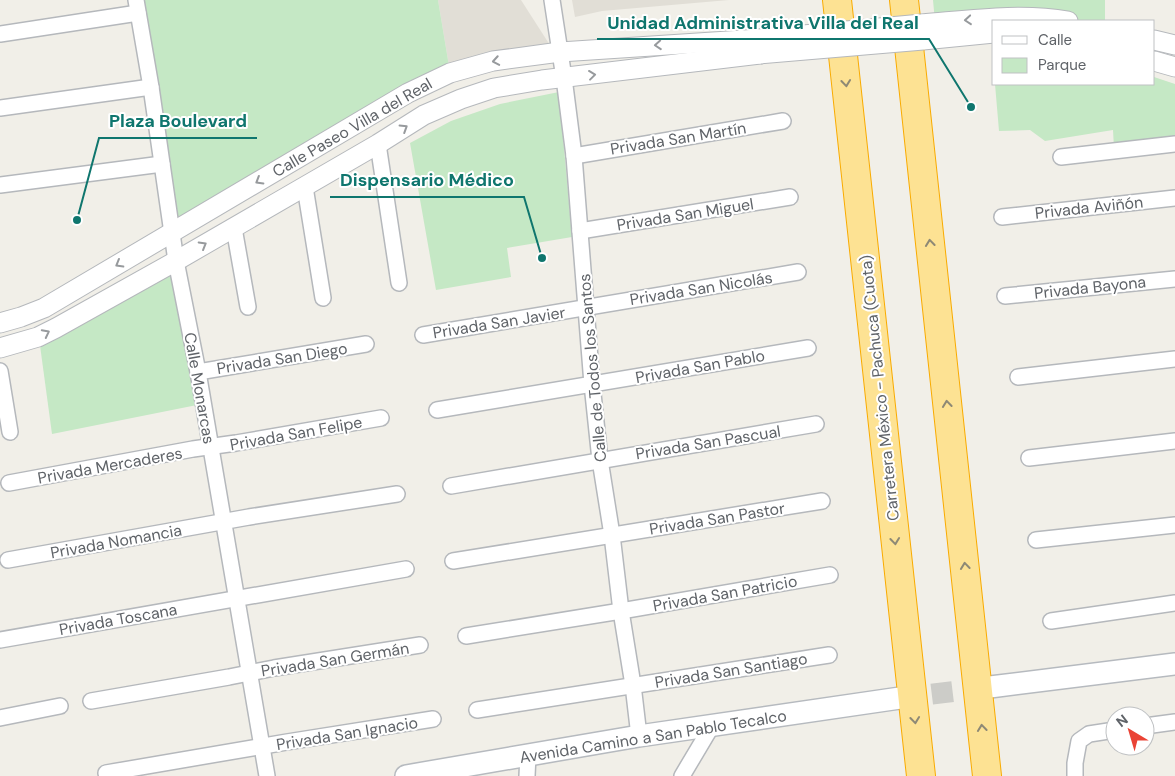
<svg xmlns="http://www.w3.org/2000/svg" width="1175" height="776" font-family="'DM Sans',sans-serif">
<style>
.education{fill:#e1ded6}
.green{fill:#c5e8c5}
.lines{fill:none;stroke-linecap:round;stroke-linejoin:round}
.secondary-tunnel{stroke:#ccccc8;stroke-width:21;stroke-dasharray:21 11;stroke-linecap:butt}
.minor-casing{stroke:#b5b8bc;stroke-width:18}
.tertiary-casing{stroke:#b5b8bc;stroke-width:21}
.secondary-casing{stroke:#b6babf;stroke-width:24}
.motorway-casing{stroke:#f9ab00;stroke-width:30}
.minor{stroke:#fff;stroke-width:15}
.tertiary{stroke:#fff;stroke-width:19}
.secondary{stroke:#fff;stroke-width:21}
.motorway{stroke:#fde293;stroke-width:28}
.tertiary-bridge-casing{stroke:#b5b8bc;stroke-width:21;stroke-linecap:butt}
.tertiary-bridge{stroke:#fff;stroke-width:19}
.oneway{stroke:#979a9d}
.oneway2{stroke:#8e8975}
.labels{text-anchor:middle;stroke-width:4;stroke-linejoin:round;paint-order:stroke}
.street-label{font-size:16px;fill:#5f6368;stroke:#fff}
.leader{fill:none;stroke:#0f766e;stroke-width:2}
.callout-dot{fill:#0f766e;stroke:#fff;stroke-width:2}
.callout-label{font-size:18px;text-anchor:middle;font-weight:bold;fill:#0f766e;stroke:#fff;stroke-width:4;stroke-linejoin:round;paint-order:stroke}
</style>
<rect width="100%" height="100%" fill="#f1efe8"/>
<!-- education -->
<g class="education">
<polygon points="438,0 521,0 555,53 450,72"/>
<polygon points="572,0 729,0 602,11 575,17"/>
</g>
<!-- green -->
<g class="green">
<polygon points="136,0 438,0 450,72 172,228"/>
<polygon points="933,0 1105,0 1105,21 935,22"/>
<polygon points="1154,77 1175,84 1175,144 1114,148 1113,130 1045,141 1030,130 999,131 995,84 1154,84"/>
<polygon points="559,92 572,237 507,248 511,277 436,290 410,143 451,121 500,104"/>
<polygon points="176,262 202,404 52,434 39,338"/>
</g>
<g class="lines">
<!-- secondary-tunnel -->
<polyline class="secondary-tunnel" points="900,698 982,688"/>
<!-- minor casing -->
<g class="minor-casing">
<g id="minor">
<polyline points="136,0 151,87 176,261 198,372 267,776"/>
<polyline points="552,0 564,78 574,156 592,384 600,460 612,535 621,611 633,685 639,736"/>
<polyline points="0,34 138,13"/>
<polyline points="0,108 151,87"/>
<polyline points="378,144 399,283"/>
<polyline points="574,156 783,121"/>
<polyline points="1061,157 1175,144"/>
<polyline points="0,185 162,164"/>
<polyline points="305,187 323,298"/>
<polyline points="1002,217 1175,198"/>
<polyline points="234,228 248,307"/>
<polyline points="580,231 790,197"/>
<polyline points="1005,296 1175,279"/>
<polyline points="423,335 798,272"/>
<polyline points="0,371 10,432"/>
<polyline points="198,372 366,344"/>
<polyline points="1018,377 1175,359"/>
<polyline points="437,410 808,348"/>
<polyline points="1029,458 1175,441"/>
<polyline points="9,483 193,449 236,443 381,418"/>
<polyline points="451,486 816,424"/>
<polyline points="1036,540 1175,525"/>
<polyline points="8,560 249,517 397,494"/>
<polyline points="453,561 822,501"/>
<polyline points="1051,621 1175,603"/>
<polyline points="466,636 621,611 830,575"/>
<polyline points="0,640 406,569"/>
<polyline points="91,701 229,677 274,668 420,645"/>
<polyline points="477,710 829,655"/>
<polyline points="0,718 60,706"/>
<polyline points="1145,726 1175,722"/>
<polyline points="106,773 287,742 433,719"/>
<polyline points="527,776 528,755"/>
<polyline points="682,776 713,724"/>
<polyline points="1075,776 1075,763 1079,741 1089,734 1115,730"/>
</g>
</g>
<!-- tertiary casing -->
<g class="tertiary-casing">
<g id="tertiary">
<path d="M922,24C971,20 1020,13 1068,21"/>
<polyline points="923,40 994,33"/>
<polyline points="1154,40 1175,45"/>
<polyline points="1154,61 1175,67"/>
<polyline points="0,323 21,317 44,308 408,93 450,73 493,61 560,52 759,39"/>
<polyline points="0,348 38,337 56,328 176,261 378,144 424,115 461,99 494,88 542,80 760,54"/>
</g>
</g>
<!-- secondary casing -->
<g class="secondary-casing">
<g id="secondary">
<polyline points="982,688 1175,664"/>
<polyline points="406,776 639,736 900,698"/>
</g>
</g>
<!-- motorway casing -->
<g class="motorway-casing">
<g id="motorway">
<polyline points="837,0 921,776"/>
<polyline points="904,0 987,776"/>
</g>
</g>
<!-- minor -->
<use href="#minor" class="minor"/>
<!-- tertiary -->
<use href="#tertiary" class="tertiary"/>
<!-- secondary -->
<use href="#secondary" class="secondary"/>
<!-- motorway -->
<use href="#motorway" class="motorway"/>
<!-- tertiary-bridge casing -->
<g class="tertiary-bridge-casing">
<g id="tertiary-bridge">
<polyline points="759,39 922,24"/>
<polyline points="760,54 923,40"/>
</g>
</g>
<!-- tertiary-bridge -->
<use href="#tertiary-bridge" class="tertiary-bridge"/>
</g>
<!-- one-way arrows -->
<defs><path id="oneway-chevron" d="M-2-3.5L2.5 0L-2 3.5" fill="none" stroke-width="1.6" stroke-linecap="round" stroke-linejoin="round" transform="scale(1.25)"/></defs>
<g class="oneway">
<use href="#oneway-chevron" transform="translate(968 20) rotate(175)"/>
<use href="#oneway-chevron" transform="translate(658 45) rotate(176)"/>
<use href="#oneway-chevron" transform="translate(496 61) rotate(170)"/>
<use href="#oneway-chevron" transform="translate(592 75) rotate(-7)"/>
<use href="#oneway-chevron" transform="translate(404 128) rotate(-32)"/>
<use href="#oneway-chevron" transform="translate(259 181) rotate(149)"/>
<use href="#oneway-chevron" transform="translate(203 245) rotate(-30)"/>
<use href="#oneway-chevron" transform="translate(119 264) rotate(150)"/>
<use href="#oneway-chevron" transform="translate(46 333) rotate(-27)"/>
</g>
<g class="oneway2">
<use href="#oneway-chevron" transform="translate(846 83) rotate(84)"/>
<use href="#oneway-chevron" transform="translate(930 243) rotate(-96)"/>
<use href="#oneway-chevron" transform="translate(947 404) rotate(-96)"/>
<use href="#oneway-chevron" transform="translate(895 541) rotate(84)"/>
<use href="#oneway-chevron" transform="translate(965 566) rotate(-96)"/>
<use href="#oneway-chevron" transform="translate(915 720) rotate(84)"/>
<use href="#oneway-chevron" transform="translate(982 728) rotate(-96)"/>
</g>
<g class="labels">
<!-- street labels -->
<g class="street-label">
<text transform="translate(352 127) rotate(-30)" y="6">Calle Paseo Villa del Real</text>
<text transform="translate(678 138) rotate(-9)" y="6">Privada San Martín</text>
<text transform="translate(1089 207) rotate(-6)" y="6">Privada Aviñón</text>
<text transform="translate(685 214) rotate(-9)" y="6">Privada San Miguel</text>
<text transform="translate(1090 287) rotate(-6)" y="6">Privada Bayona</text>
<text transform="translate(701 288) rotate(-9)" y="6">Privada San Nicolás</text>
<text transform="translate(499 322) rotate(-9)" y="6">Privada San Javier</text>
<text transform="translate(282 358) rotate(-9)" y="6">Privada San Diego</text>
<text transform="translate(700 366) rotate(-10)" y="6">Privada San Pablo</text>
<text transform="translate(592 368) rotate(-95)" y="6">Calle de Todos los Santos</text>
<text transform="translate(200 388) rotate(80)" y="6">Calle Monarcas</text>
<text transform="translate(879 388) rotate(-96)" y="6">Carretera México - Pachuca (Cuota)</text>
<text transform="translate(296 433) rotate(-10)" y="6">Privada San Felipe</text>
<text transform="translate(708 442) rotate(-9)" y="6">Privada San Pascual</text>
<text transform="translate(110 465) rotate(-10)" y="6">Privada Mercaderes</text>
<text transform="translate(717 518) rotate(-9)" y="6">Privada San Pastor</text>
<text transform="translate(116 541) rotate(-10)" y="6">Privada Nomancia</text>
<text transform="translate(725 593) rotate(-10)" y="6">Privada San Patricio</text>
<text transform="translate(118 619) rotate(-10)" y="6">Privada Toscana</text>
<text transform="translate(335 659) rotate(-9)" y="6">Privada San Germán</text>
<text transform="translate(731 670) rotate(-9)" y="6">Privada San Santiago</text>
<text transform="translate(347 733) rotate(-9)" y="6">Privada San Ignacio</text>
<text transform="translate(653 736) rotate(-9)" y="6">Avenida Camino a San Pablo Tecalco</text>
</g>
</g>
<!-- callouts -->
<path class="leader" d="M971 107L929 39H597M77 220L99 138H257M542 258L524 197H330"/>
<g class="callout-dot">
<circle cx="971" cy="107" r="5"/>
<circle cx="77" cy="220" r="5"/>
<circle cx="542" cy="258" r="5"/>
</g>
<g class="callout-label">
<text x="763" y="29">Unidad Administrativa Villa del Real</text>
<text x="178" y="127">Plaza Boulevard</text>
<text x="427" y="186">Dispensario Médico</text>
</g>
<!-- legend -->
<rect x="992" y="20" width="162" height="65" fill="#ffffff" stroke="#bfc1c3"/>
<rect x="1002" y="36" width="25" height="8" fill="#ffffff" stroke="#bfc1c3"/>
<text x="1038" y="45" font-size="15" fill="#5f6368">Calle</text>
<rect x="1002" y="58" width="25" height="15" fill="#c5e8c5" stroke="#bfc1c3"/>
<text x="1038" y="70" font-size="15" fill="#5f6368">Parque</text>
<!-- north arrow -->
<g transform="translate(1130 731) rotate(322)"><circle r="24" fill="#ffffff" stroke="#bfc1c3"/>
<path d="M0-4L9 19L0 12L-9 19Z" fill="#ea4335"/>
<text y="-8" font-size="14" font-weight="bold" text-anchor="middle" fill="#5f6368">N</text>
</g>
</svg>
